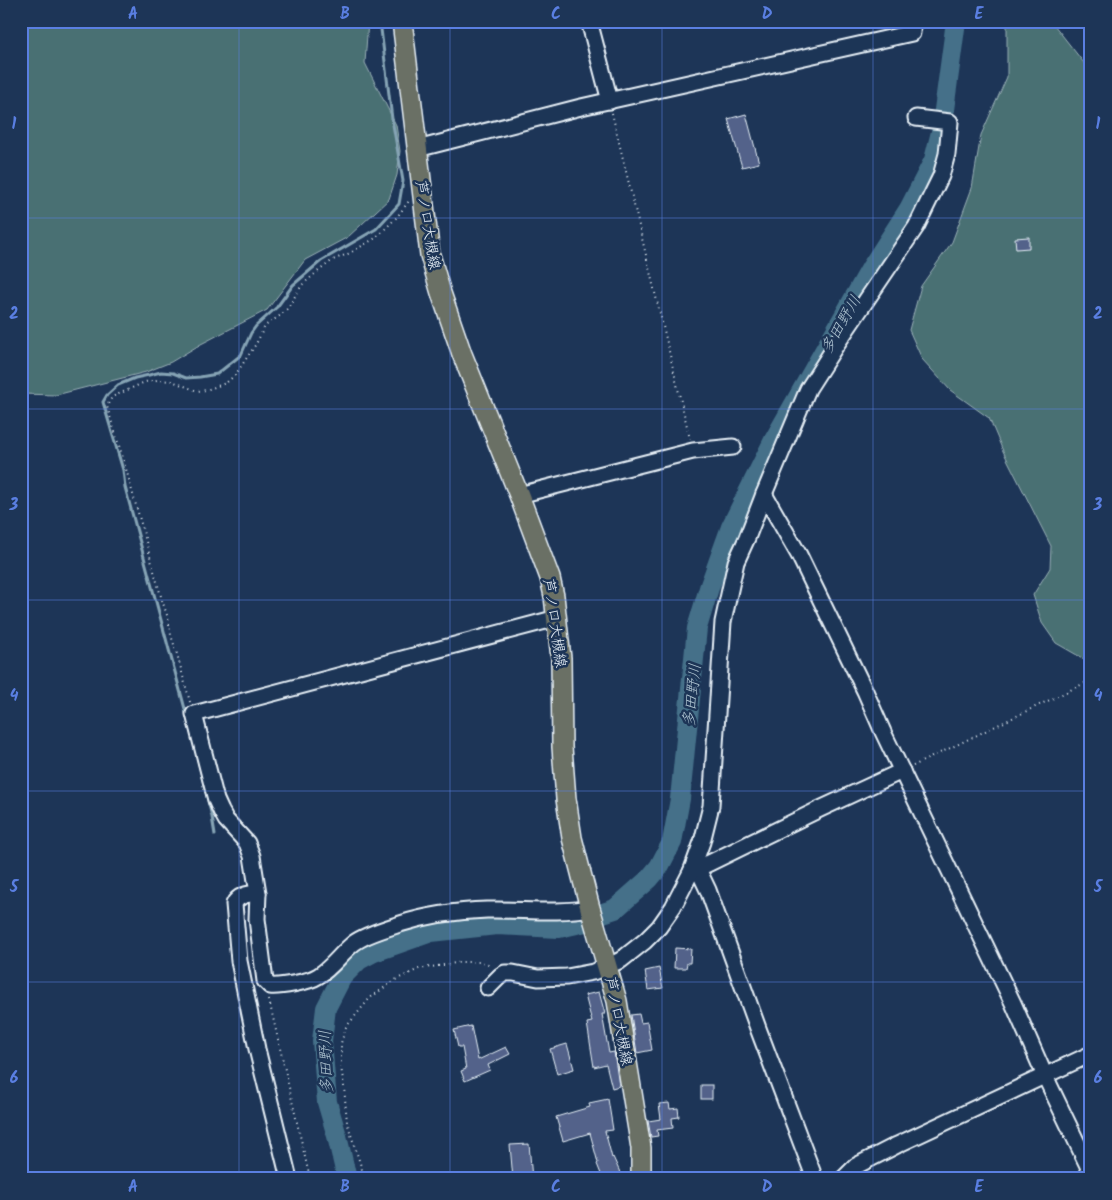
<svg xmlns="http://www.w3.org/2000/svg" width="1112" height="1200" font-family="Kalam,'Klee One',sans-serif">
<style>
.green{fill:#4a7073;stroke:#99b0b6}
.lines{fill:none;stroke-linecap:round;stroke-linejoin:round}
.stream{stroke:#86a4b5;stroke-width:3}
.river{stroke:#447089;stroke-width:20}
.building{fill:#52628a;stroke:#e8f1f8}
.minor-casing{stroke:#e8f1f8;stroke-width:19}
.major-casing{stroke:#e8f1f8;stroke-width:22}
.path{stroke:#e8f1f8;stroke-width:2;stroke-dasharray:1 4;stroke-linecap:butt}
.minor{stroke:#1d3557;stroke-width:15}
.major{stroke:#6b7065;stroke-width:19}
.grid{fill:none;stroke:#5a7fe2;stroke-width:1;stroke-opacity:0.55}
.labels{text-anchor:middle;stroke-width:5;stroke-linejoin:round;paint-order:stroke}
.street-label{font-size:15px;fill:#e8f1f8;stroke:#1d3557}
.water-label{font-size:16px;font-style:italic;fill:#afc4d1;stroke:#1d3557}
.neatline{fill:none;stroke:#5a7fe2;stroke-width:2}
.grid-label{font-size:16px;text-anchor:middle;font-weight:bold;fill:#5a7fe2}
</style>
<rect width="100%" height="100%" fill="#1d3557"/>
<filter id="ink" filterUnits="userSpaceOnUse"><feTurbulence type="fractalNoise" baseFrequency=".02" numOctaves="2"/><feDisplacementMap in="SourceGraphic" scale="10" xChannelSelector="R" yChannelSelector="G"/><feConvolveMatrix kernelMatrix="1 2 1 2 8 2 1 2 1" color-interpolation-filters="sRGB"/></filter>
<g filter="url(#ink)">
<!-- green -->
<g class="green">
<polygon points="21,21 368,21 365,63 396,125 400,151 397,175 389,199 348,237 305,260 267,310 201,344 171,362 146,372 56,395 21,394"/>
<polygon points="1007,21 1051,21 1091,72 1091,663 1056,643 1042,623 1033,595 1050,568 1051,546 1003,451 989,418 950,390 922,359 909,330 921,286 952,242 972,188 981,135 1007,77"/>
</g>
<g class="lines">
<!-- stream -->
<g class="stream">
<polyline points="188,720 125,487 123,470 103,402 107,395 118,385 135,378 149,375 161,372 173,373 186,378 200,377 217,374 241,355 251,333 256,326 277,307 293,285 321,261 376,229 399,204 403,181 392,119 380,21"/>
<polyline points="198,760 212,817 215,835"/>
</g>
<!-- river -->
<polyline class="river" points="347,1179 337,1136 327,1102 322,1041 326,1008 342,977 359,960 374,952 431,932 497,925 559,928 581,923 597,915 615,909 649,879 659,867 672,842 680,799 697,628 709,588 731,527 774,440 871,268 909,209 934,160 941,132 956,21"/>
</g>
<!-- building -->
<g class="building">
<polygon points="746,114 759,163 742,167 728,119"/>
<polygon points="1029,237 1029,248 1016,249 1015,238"/>
<polygon points="675,948 691,949 690,963 687,963 686,968 674,968"/>
<polygon points="659,968 663,988 648,990 645,971"/>
<polygon points="599,992 605,1014 602,1014 609,1053 614,1052 619,1086 612,1088 606,1064 594,1067 587,1023 592,1022 585,995"/>
<polygon points="639,1014 641,1023 647,1022 652,1050 637,1053 631,1015"/>
<polygon points="471,1026 478,1060 506,1047 510,1054 488,1065 490,1070 465,1081 461,1071 466,1069 462,1047 458,1047 454,1030"/>
<polygon points="567,1044 574,1069 557,1074 550,1049"/>
<rect x="701" y="1085" width="11" height="14"/>
<polygon points="608,1099 613,1130 605,1131 612,1158 613,1157 623,1179 603,1179 597,1164 598,1163 590,1133 563,1141 556,1117 590,1107 589,1103"/>
<polygon points="669,1103 670,1109 678,1108 679,1117 672,1118 673,1128 657,1130 658,1136 651,1137 648,1121 661,1119 659,1104"/>
<polygon points="529,1144 532,1179 513,1179 510,1145"/>
</g>
<g class="lines">
<!-- minor casing -->
<g class="minor-casing">
<g id="minor">
<polyline points="589,21 610,101"/>
<polyline points="417,149 581,107 912,33 913,21"/>
<polyline points="764,494 799,555 865,691 883,732 1013,1003 1045,1076 1091,1172"/>
<polyline points="519,495 693,451 733,447"/>
<path d="M557,618L194,714L216,800L221,811L226,820L247,843L252,856L258,893L257,919L265,981L270,986C280,987 309,982 318,976C332,968 341,953 354,943C364,935 388,928 400,924C428,915 458,911 487,910C521,909 556,914 590,908"/>
<polyline points="698,869 708,890 759,1031 815,1179"/>
<polyline points="691,872 820,809 902,771"/>
<path d="M258,893C248,894 238,895 234,904L239,961L257,1049L289,1179"/>
<polyline points="488,988 500,976 505,973 513,973 538,978 567,977 593,972 608,966 621,960 645,941 659,927 673,907 691,872 702,842 711,806 723,622 736,562 747,538 764,494 808,389 840,339 916,227 941,176 947,154 950,122 916,118"/>
<polyline points="843,1179 856,1166 897,1145 1091,1054"/>
</g>
</g>
<!-- major casing -->
<g class="major-casing">
<polyline id="major" points="402,21 430,255 441,293 462,354 519,495 550,578 554,596 561,658 562,747 566,799 572,838 590,908 617,1001 641,1148 641,1179"/>
</g>
<!-- path -->
<g class="path">
<polyline points="612,113 690,439"/>
<polyline points="190,702 177,654 171,635 168,618 162,600 123,458 108,410 107,406 112,397 145,382 157,380 172,381 197,391 206,390 226,383 236,374 256,344 265,326 281,315 287,309 302,285 316,273 333,260 350,253 374,239 384,230 397,217 409,201"/>
<polyline points="913,766 1091,680"/>
<polyline points="269,1000 310,1179"/>
<polyline points="365,1179 347,1122 344,1086 341,1067 341,1043 346,1027 370,998 395,980 419,969 462,962 482,962 491,965"/>
</g>
<!-- minor -->
<use href="#minor" class="minor"/>
<!-- major -->
<use href="#major" class="major"/>
</g>
</g>
<!-- grid -->
<path class="grid" d="M239,21V1179M450,21V1179M662,21V1179M873,21V1179M21,218H1091M21,409H1091M21,600H1091M21,791H1091M21,982H1091"/>
<g class="labels">
<!-- street labels -->
<g class="street-label">
<text transform="translate(428 225) rotate(81)" y="5">芦ノ口大槻線</text>
<text transform="translate(555 623) rotate(82)" y="5">芦ノ口大槻線</text>
<text transform="translate(619 1021) rotate(79)" y="5">芦ノ口大槻線</text>
</g>
<!-- water labels -->
<g class="water-label">
<text transform="translate(840 324) rotate(-60)" y="6">多田野川</text>
<text transform="translate(691 695) rotate(-84)" y="6">多田野川</text>
<text transform="translate(325 1062) rotate(-92)" y="6">多田野川</text>
</g>
</g>
<!-- margin -->
<rect width="1112" height="1200" fill="none" stroke="#1d3557" stroke-width="55"/>
<rect x="28" y="28" width="1056" height="1144" class="neatline"/>
<g class="grid-label">
<text x="133" y="19">A</text>
<text x="345" y="19">B</text>
<text x="556" y="19">C</text>
<text x="767" y="19">D</text>
<text x="979" y="19">E</text>
<text x="14" y="129">1</text>
<text x="1098" y="129">1</text>
<text x="14" y="319">2</text>
<text x="1098" y="319">2</text>
<text x="14" y="510">3</text>
<text x="1098" y="510">3</text>
<text x="14" y="701">4</text>
<text x="1098" y="701">4</text>
<text x="14" y="892">5</text>
<text x="1098" y="892">5</text>
<text x="14" y="1083">6</text>
<text x="1098" y="1083">6</text>
<text x="133" y="1192">A</text>
<text x="345" y="1192">B</text>
<text x="556" y="1192">C</text>
<text x="767" y="1192">D</text>
<text x="979" y="1192">E</text>
</g>
</svg>
